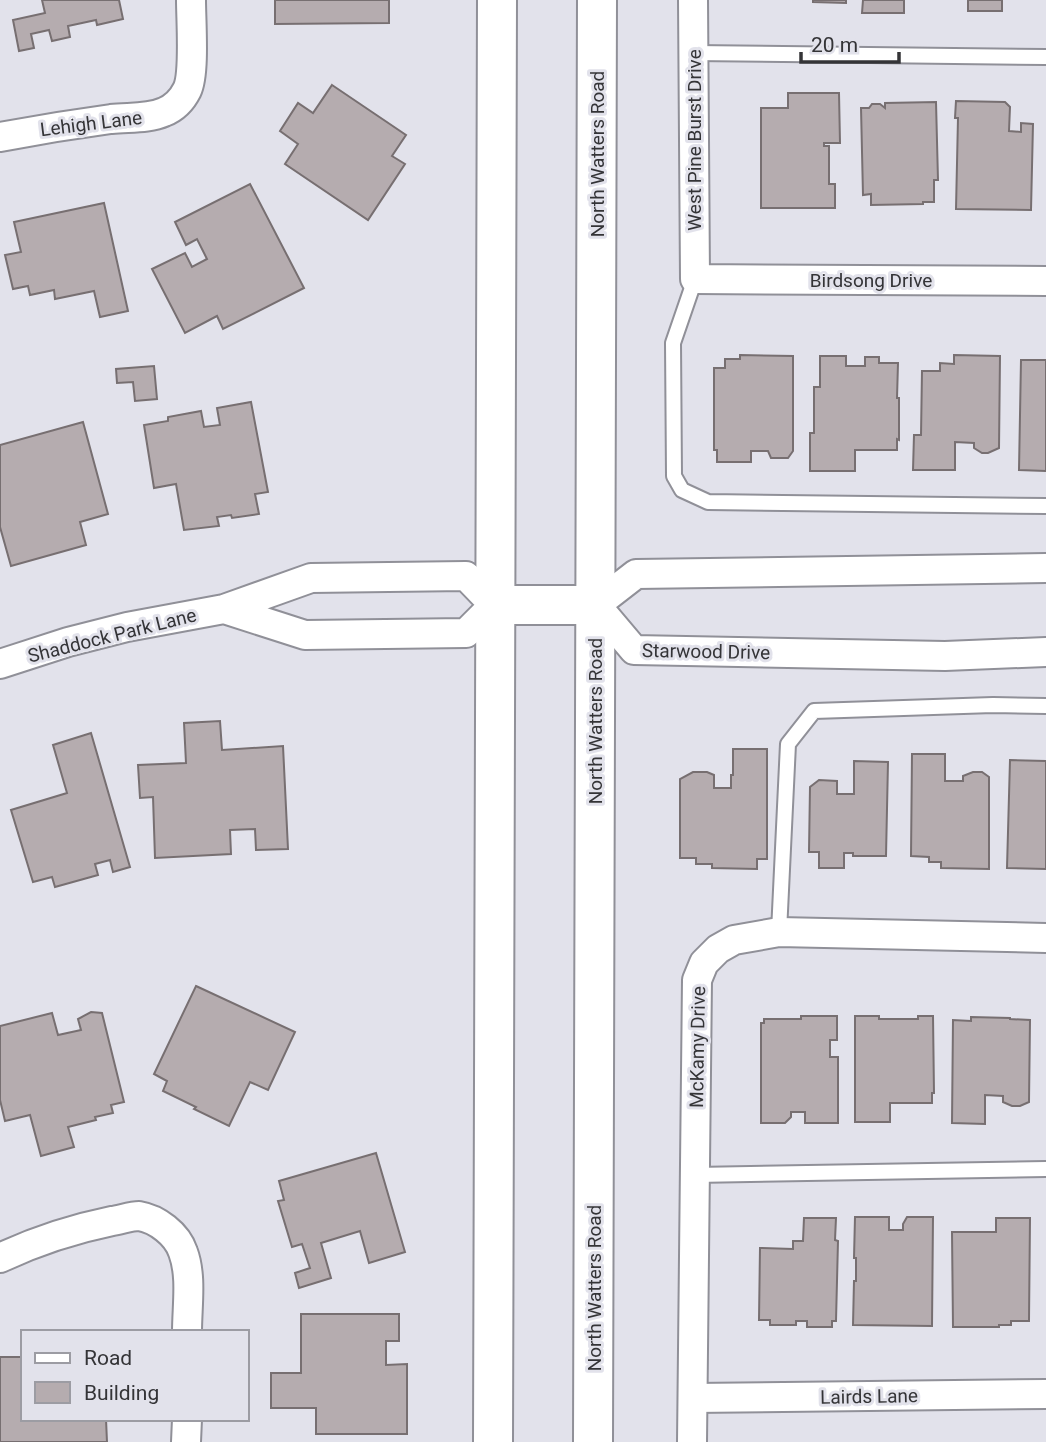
<svg xmlns="http://www.w3.org/2000/svg" width="1046" height="1442" font-family="Roboto,sans-serif">
<style>
.building{fill:#b5acaf;stroke:#776f71;stroke-width:2}
.lines{fill:none;stroke-linecap:round;stroke-linejoin:round}
.service-casing{stroke:#909098;stroke-width:18}
.minor-casing{stroke:#909098;stroke-width:32}
.secondary-casing{stroke:#909098;stroke-width:42}
.service{stroke:#fff;stroke-width:14}
.minor{stroke:#fff;stroke-width:28}
.secondary{stroke:#fff;stroke-width:38}
.labels{text-anchor:middle;stroke-width:6;stroke-linejoin:round;paint-order:stroke}
.street-label{font-size:19px;fill:#343437;stroke:#e2e2eb}
</style>
<rect width="100%" height="100%" fill="#e2e2eb"/>
<!-- building -->
<g class="building">
<polygon points="42,0 119,0 123,19 97,25 96,20 68,26 70,37 52,41 49,30 31,34 34,48 19,51 13,20 45,13"/>
<polygon points="275,0 389,0 389,23 275,24"/>
<polygon points="813,0 846,0 846,3 813,2"/>
<polygon points="863,0 904,0 904,13 862,13"/>
<rect x="968" y="0" width="34" height="11"/>
<polygon points="332,85 406,135 392,156 405,164 368,220 285,164 298,144 280,131 298,103 313,113"/>
<polygon points="788,93 839,93 840,143 824,143 824,146 829,146 829,184 835,184 835,208 761,208 761,108 788,108"/>
<polygon points="956,101 1005,102 1010,107 1009,131 1021,132 1021,123 1033,124 1031,210 956,209 958,118 955,118"/>
<polygon points="936,102 938,180 934,180 934,202 923,202 923,204 871,205 871,194 863,195 861,108 869,108 872,104 880,104 885,108 885,103"/>
<polygon points="250,184 304,288 223,329 217,316 185,333 152,269 185,253 192,267 207,259 197,239 186,245 175,222"/>
<polygon points="104,203 128,311 100,317 94,291 55,299 54,290 30,295 28,286 13,289 5,255 21,252 14,222"/>
<polygon points="740,355 793,356 793,451 788,458 771,458 768,451 751,451 751,462 717,462 717,450 714,450 714,368 725,368 725,359 740,359"/>
<polygon points="954,355 1000,356 999,448 988,453 982,453 974,448 974,443 955,442 955,470 913,470 914,435 921,435 922,371 940,371 940,363 954,364"/>
<polygon points="820,356 846,356 846,366 865,366 865,357 879,357 879,363 898,363 897,398 899,398 899,440 897,439 897,450 855,450 855,471 810,471 810,433 814,433 814,387 820,387"/>
<polygon points="1021,360 1046,360 1046,471 1019,470"/>
<polygon points="154,366 157,399 135,401 133,382 117,383 116,369"/>
<polygon points="251,402 268,492 255,494 259,514 232,518 231,515 217,517 219,526 184,530 176,484 154,488 144,425 168,421 168,417 201,411 204,427 220,425 217,408"/>
<polygon points="83,422 108,514 80,522 86,545 11,566 0,527 0,445"/>
<polygon points="220,721 222,750 283,746 288,849 256,850 255,829 230,830 231,854 155,858 153,797 140,798 138,765 186,763 184,723"/>
<polygon points="91,733 130,867 113,872 110,860 95,864 98,875 55,887 52,877 33,882 11,810 67,793 53,745"/>
<polygon points="733,749 767,749 767,859 757,859 757,869 712,868 712,864 696,864 696,858 680,858 680,779 693,772 707,772 714,775 714,788 731,788 731,775 733,775"/>
<polygon points="912,754 945,754 945,781 963,781 963,776 973,772 982,772 989,777 989,869 941,868 941,862 929,862 929,857 911,856"/>
<polygon points="1010,760 1046,761 1046,869 1007,868"/>
<polygon points="854,761 888,762 886,856 853,856 853,853 844,853 844,868 819,868 819,852 809,852 810,787 819,780 837,781 837,794 854,794"/>
<polygon points="196,986 295,1032 268,1090 250,1082 229,1126 194,1109 196,1107 163,1091 167,1081 154,1074"/>
<polygon points="91,1012 102,1013 124,1102 111,1105 113,1113 95,1117 96,1120 68,1127 74,1147 41,1156 30,1115 5,1121 0,1100 0,1026 52,1013 58,1035 81,1030 78,1019"/>
<polygon points="801,1016 837,1016 837,1040 830,1040 830,1057 838,1057 838,1123 805,1123 805,1112 791,1112 791,1117 785,1123 761,1123 761,1023 764,1023 764,1019 801,1019"/>
<polygon points="855,1016 879,1016 879,1019 918,1019 918,1016 933,1016 934,1093 932,1093 932,1103 890,1103 890,1122 855,1122"/>
<polygon points="971,1017 1010,1018 1010,1019 1030,1020 1029,1102 1020,1106 1012,1106 1003,1102 1003,1096 985,1095 985,1124 952,1123 953,1020 971,1021"/>
<polygon points="376,1153 405,1252 369,1263 360,1231 321,1243 331,1278 299,1288 295,1273 310,1268 302,1244 292,1247 278,1201 284,1200 279,1181"/>
<polygon points="855,1217 889,1217 889,1230 903,1230 903,1224 907,1217 933,1217 932,1326 853,1325 854,1281 856,1281 856,1258 854,1258"/>
<polygon points="804,1218 836,1218 835,1240 838,1241 836,1321 832,1321 832,1327 807,1327 807,1321 796,1321 796,1325 770,1325 770,1320 759,1320 760,1248 793,1249 793,1241 803,1241"/>
<polygon points="996,1218 1030,1218 1029,1321 1011,1321 1011,1325 999,1325 999,1327 953,1327 952,1232 996,1232"/>
<polygon points="301,1314 399,1314 399,1341 386,1341 386,1365 407,1364 407,1434 316,1434 316,1408 271,1408 271,1373 301,1373"/>
<polygon points="0,1357 23,1357 23,1419 106,1419 107,1442 0,1442"/>
</g>
<g class="lines">
<!-- service casing -->
<g class="service-casing">
<g id="service">
<polyline points="693,53 1046,57"/>
<polyline points="695,279 673,343 674,476 682,490 708,502 1046,506"/>
<polyline points="779,932 788,744 814,711 993,705 1046,706"/>
<polyline points="695,1175 1046,1169"/>
</g>
</g>
<!-- minor casing -->
<g class="minor-casing">
<g id="minor">
<polyline points="693,0 695,279 1046,281"/>
<path d="M0,137C37,130 74,124 111,119C129,117 148,119 164,112C174,108 182,100 187,90C195,74 191,21 191,0"/>
<polyline points="1046,568 636,574 596,605 634,650 945,656 1046,652"/>
<polyline points="0,664 68,642 127,627 224,609 311,578 466,576 494,605 466,633 305,635 224,609"/>
<path d="M0,1258C36,1241 73,1229 112,1221C120,1220 131,1216 139,1216C157,1219 177,1234 183,1252C192,1276 187,1306 187,1332"/>
<polyline points="693,1398 1046,1394"/>
<polyline points="186,1442 187,1419"/>
<polyline points="692,1442 697,980 704,963 718,949 734,940 779,932 1046,938"/>
</g>
</g>
<!-- secondary casing -->
<g class="secondary-casing">
<g id="secondary">
<polyline points="494,605 596,605"/>
<polyline points="493,1442 497,0"/>
<polyline points="593,1442 597,0"/>
</g>
</g>
<!-- service -->
<use href="#service" class="service"/>
<!-- minor -->
<use href="#minor" class="minor"/>
<!-- secondary -->
<use href="#secondary" class="secondary"/>
</g>
<g class="labels">
<!-- street labels -->
<g class="street-label">
<text transform="translate(91 123) rotate(-7)" y="7">Lehigh Lane</text>
<text transform="translate(694 140) rotate(-90)" y="7">West Pine Burst Drive</text>
<text transform="translate(597 154) rotate(-90)" y="7">North Watters Road</text>
<text x="871" y="287">Birdsong Drive</text>
<text transform="translate(112 635) rotate(-14)" y="7">Shaddock Park Lane</text>
<text transform="translate(706 651) rotate(1)" y="7">Starwood Drive</text>
<text transform="translate(595 721) rotate(-90)" y="7">North Watters Road</text>
<text transform="translate(697 1047) rotate(-89)" y="7">McKamy Drive</text>
<text transform="translate(594 1288) rotate(-90)" y="7">North Watters Road</text>
<text transform="translate(869 1396) rotate(-1)" y="7">Lairds Lane</text>
</g>
</g>
<!-- legend -->
<rect x="21" y="1330" width="228" height="91" fill="#e2e2eb" stroke="#9c9ca3" stroke-width="2"/>
<rect x="35" y="1353" width="35" height="10" fill="#ffffff" stroke="#9c9ca3" stroke-width="2"/>
<text x="84" y="1365" font-size="21" fill="#343437">Road</text>
<rect x="35" y="1382" width="35" height="21" fill="#b5acaf" stroke="#9c9ca3" stroke-width="2"/>
<text x="84" y="1400" font-size="21" fill="#343437">Building</text>
<!-- scale -->
<path d="M801 52v10h98v-10" fill="none" stroke="#343437" stroke-width="3.5"/>
<text x="811" y="52" font-size="21" fill="#343437" stroke="#e2e2eb" stroke-width="5" paint-order="stroke">20 m</text>
</svg>
